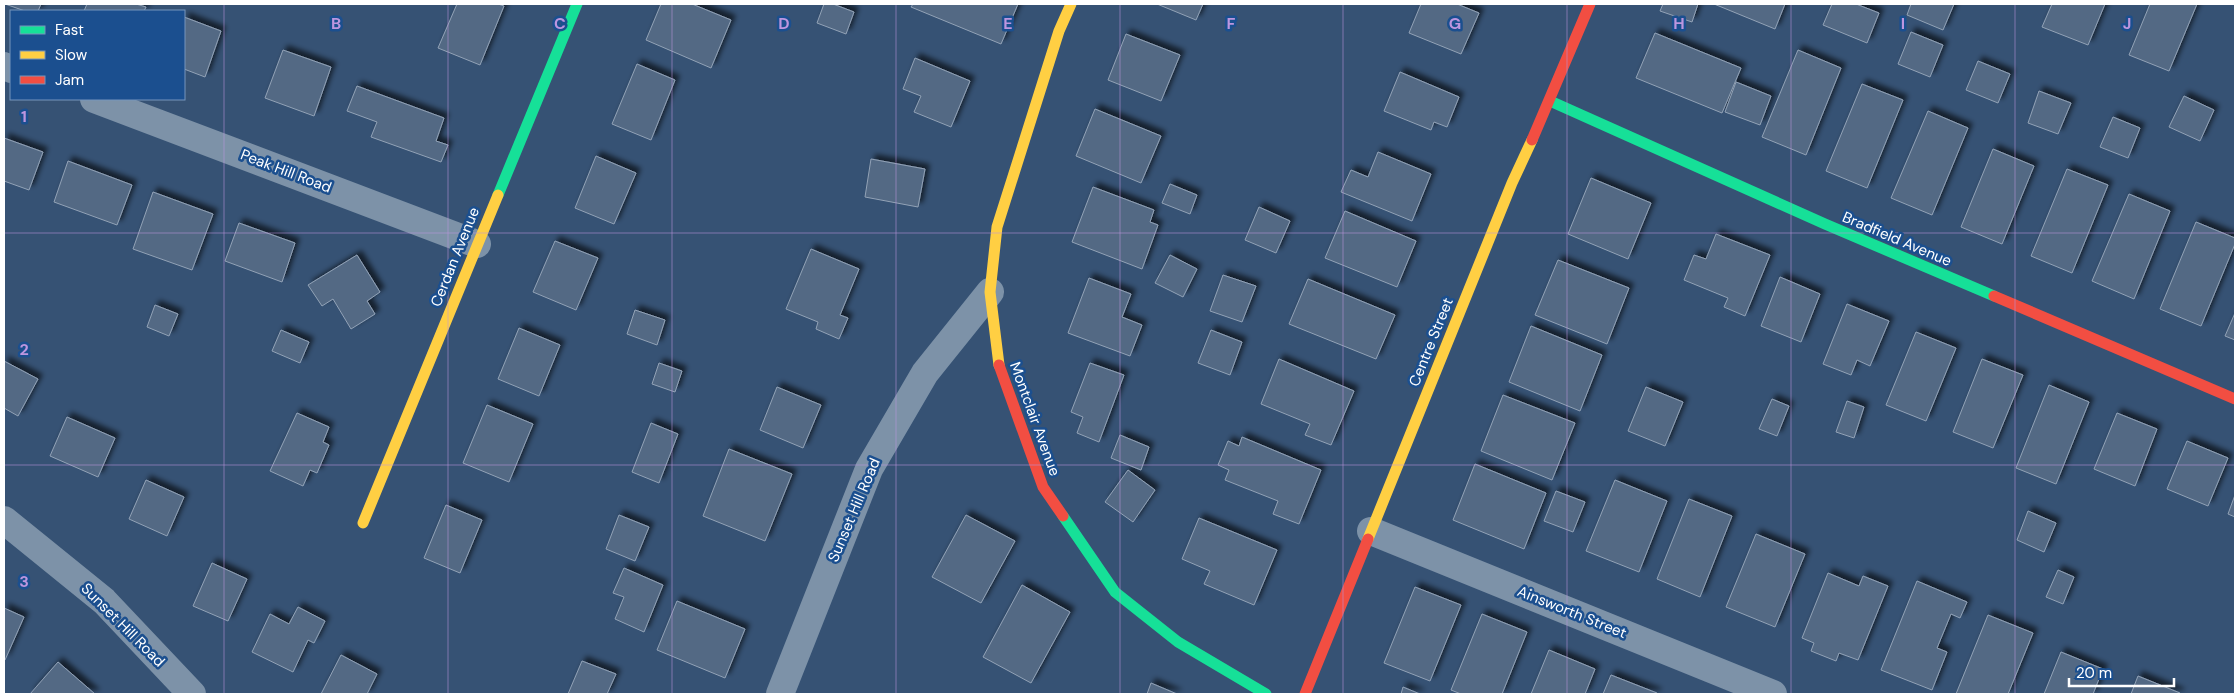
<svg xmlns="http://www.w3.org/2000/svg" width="2239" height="698" font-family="'DM Sans',sans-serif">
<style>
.building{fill:#526984;stroke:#92a2b6;filter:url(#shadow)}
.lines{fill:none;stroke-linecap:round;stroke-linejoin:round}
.street{stroke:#7d92a8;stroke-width:28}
.fast{stroke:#16e098;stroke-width:11}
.slow{stroke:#ffcf43;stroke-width:11}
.jam{stroke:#f24e42;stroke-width:11}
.grid{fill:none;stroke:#bd96df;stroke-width:1;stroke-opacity:0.55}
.labels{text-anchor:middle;stroke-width:5;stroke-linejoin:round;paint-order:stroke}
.street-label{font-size:15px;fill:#fff;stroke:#1b4f8f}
.grid-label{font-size:16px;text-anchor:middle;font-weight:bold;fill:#bd96df;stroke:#1b4f8f;stroke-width:5;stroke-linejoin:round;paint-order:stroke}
</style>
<defs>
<filter id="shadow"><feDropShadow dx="4.5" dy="-4.5" stdDeviation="2.5" flood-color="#0009"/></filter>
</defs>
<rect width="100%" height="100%" fill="#365274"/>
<!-- building -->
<g class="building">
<polygon points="5,4 41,4 38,11 25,11"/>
<polygon points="87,4 136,4 146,7 144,11 84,11"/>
<polygon points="457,4 498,4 504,6 480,65 438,48"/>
<polygon points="661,4 692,4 731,20 711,68 646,40"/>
<polygon points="824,4 833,4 854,12 846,34 817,23"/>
<polygon points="913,4 1018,4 1001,44 911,7"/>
<polygon points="1157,4 1203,4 1196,20"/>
<polygon points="1421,4 1457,4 1479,13 1461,54 1409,33"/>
<polygon points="1663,4 1698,4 1692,22 1660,11"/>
<polygon points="1714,4 1785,4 1775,29"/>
<polygon points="1832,4 1856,4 1879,13 1867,43 1823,25"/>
<polygon points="1911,4 1954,4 1943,30 1907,15"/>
<polygon points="2052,4 2105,4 2088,45 2042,27"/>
<polygon points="2150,4 2197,4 2169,71 2129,55"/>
<polygon points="184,17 221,31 205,77 184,69"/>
<polygon points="1911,32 1943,45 1930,77 1898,64"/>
<polygon points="1655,33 1741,68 1722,113 1636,78"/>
<polygon points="1126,34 1180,55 1161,101 1108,80"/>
<polygon points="283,50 331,67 314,116 265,98"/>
<polygon points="1798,50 1841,68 1806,155 1762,137"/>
<polygon points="915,58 970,81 951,127 914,112 921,96 903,89"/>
<polygon points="1978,61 2010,74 1998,103 1966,90"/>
<polygon points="637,64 675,80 651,140 612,124"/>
<polygon points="1400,72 1459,97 1447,127 1434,122 1431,130 1384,111"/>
<polygon points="1736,82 1771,96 1760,125 1725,112"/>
<polygon points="1862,84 1903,100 1867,188 1826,171"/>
<polygon points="357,86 444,118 436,141 448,145 441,162 371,137 377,122 347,111"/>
<polygon points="2039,91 2071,103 2058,134 2028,123"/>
<polygon points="2184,96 2214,110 2200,141 2169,127"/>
<polygon points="1095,109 1161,136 1141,183 1076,156"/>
<polygon points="1928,111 1968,128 1932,215 1891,198"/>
<polygon points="2113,117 2140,128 2128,158 2100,147"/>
<polygon points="4,138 43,152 29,190 4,181"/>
<polygon points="1993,149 2034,166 2002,244 1961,227"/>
<polygon points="1378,152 1431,174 1412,221 1341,192 1351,170 1368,177"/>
<polygon points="596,156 636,173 614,224 575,208"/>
<polygon points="871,159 925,169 918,207 865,197"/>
<polygon points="68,161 132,185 117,225 54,202"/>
<polygon points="2067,169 2108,185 2072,273 2031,256"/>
<polygon points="1591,178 1651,203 1628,259 1568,234"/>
<polygon points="1170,184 1197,195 1190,214 1162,203"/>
<polygon points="1093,187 1154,210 1150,222 1158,225 1142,269 1072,242"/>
<polygon points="153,192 213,214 192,270 133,249"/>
<polygon points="2129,194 2170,211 2134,299 2092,281"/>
<polygon points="1259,207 1290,221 1276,253 1245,240"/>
<polygon points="1345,211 1416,241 1397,287 1325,258"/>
<polygon points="2196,222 2235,238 2235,244 2201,326 2160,309"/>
<polygon points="239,223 295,243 282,282 225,261"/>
<polygon points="1716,234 1770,255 1745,316 1724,307 1728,298 1684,280 1694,255 1706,259"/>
<polygon points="555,241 598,258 576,310 533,292"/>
<polygon points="811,249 859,269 840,315 848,318 839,339 816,329 818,322 786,309"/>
<polygon points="357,255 380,292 367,301 375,314 351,329 333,299 322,306 308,285"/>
<polygon points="1170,255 1197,269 1183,297 1155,283"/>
<polygon points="1558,260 1629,288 1607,344 1535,315"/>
<polygon points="1223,275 1256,286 1242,322 1210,311"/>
<polygon points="1780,277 1820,294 1801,342 1761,326"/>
<polygon points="1089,278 1131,294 1122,317 1142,325 1130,356 1068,333"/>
<polygon points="1308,279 1395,315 1376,359 1289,324"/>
<polygon points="1847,304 1889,321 1870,366 1857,360 1851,375 1823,364"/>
<polygon points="155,305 178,314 169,336 147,327"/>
<polygon points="635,310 665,320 657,345 627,334"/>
<polygon points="2235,313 2235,340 2225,336"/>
<polygon points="1531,326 1602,355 1580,411 1509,382"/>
<polygon points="519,328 560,345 539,396 498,379"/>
<polygon points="281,330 309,342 300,363 272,351"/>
<polygon points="1211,330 1242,342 1230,375 1198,363"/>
<polygon points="1916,332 1956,348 1926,421 1886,405"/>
<polygon points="1279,359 1354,391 1331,445 1305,435 1310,424 1261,404"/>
<polygon points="1982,359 2023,375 1993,448 1953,432"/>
<polygon points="4,361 38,379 18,416 4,408"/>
<polygon points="659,363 682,371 675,392 652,384"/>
<polygon points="1090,363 1124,375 1099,442 1077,433 1083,417 1071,412"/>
<polygon points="2049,385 2089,402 2056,484 2016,468"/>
<polygon points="777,387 821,405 803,448 760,430"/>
<polygon points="1646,387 1683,402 1665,446 1628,431"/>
<polygon points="1503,395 1575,423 1552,480 1481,451"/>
<polygon points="1772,399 1789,406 1777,436 1759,429"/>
<polygon points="1847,401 1864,407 1854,438 1836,432"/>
<polygon points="487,405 533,424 509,482 463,463"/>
<polygon points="297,413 329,427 323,442 329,445 317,473 310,470 303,486 270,471"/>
<polygon points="2117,413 2157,429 2135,486 2094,469"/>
<polygon points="67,417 115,438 98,477 50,456"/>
<polygon points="651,423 678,434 659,483 632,472"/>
<polygon points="1120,435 1149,447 1141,470 1111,458"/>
<polygon points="1242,437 1321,470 1299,524 1273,514 1278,501 1225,480 1229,470 1218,465 1228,441 1239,446"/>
<polygon points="2187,441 2228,458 2208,506 2167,489"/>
<polygon points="729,449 792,474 765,541 703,516"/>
<polygon points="1475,464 1546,493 1524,549 1453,520"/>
<polygon points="1128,470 1155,490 1133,522 1105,502"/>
<polygon points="146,480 184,497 167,536 129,519"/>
<polygon points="1615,480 1667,501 1639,572 1586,551"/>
<polygon points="1556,491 1585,502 1573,532 1544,521"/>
<polygon points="2235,495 2235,517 2228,514"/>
<polygon points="1689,499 1732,516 1700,597 1657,579"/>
<polygon points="446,505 482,520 460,573 424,558"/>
<polygon points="2028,511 2056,523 2044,552 2017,540"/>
<polygon points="619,515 649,527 635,561 606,549"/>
<polygon points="966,515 1015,541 981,603 932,577"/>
<polygon points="1199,518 1277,550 1254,605 1204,584 1210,571 1182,559"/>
<polygon points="1756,534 1805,554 1775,627 1726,607"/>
<polygon points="212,563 247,579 228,621 193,606"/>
<polygon points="624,568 663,585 644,632 615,619 624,597 613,593"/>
<polygon points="2058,570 2074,577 2063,604 2046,597"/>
<polygon points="1828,573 1859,586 1863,576 1888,586 1858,660 1839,653 1836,661 1811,651 1814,643 1802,638"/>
<polygon points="1917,581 1967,602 1960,618 1951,614 1937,648 1947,652 1932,690 1881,670"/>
<polygon points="1022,585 1070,612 1031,683 983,657"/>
<polygon points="1415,587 1461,605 1430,681 1384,663"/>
<polygon points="677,601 745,629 725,678 657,650"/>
<polygon points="298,607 325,621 314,643 308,640 293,672 252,652 270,614 289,624"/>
<polygon points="4,608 24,617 5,660 4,659"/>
<polygon points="1482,614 1527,632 1502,694 1461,694 1451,690"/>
<polygon points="1988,615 2033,633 2008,694 1956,694"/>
<polygon points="1549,650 1595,669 1585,694 1531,694"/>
<polygon points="2061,652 2103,669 2093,694 2044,694"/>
<polygon points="341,655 377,674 367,694 321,694"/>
<polygon points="582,661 616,674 607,694 568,694"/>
<polygon points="58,662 95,694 30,694"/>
<polygon points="1611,675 1657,693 1656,694 1603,694"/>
<polygon points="2138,676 2180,693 2179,694 2131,694"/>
<polygon points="1151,683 1177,694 1147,694"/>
<polygon points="1403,687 1420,694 1401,694"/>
</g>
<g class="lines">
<!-- street -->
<g class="street">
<polyline points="4,66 11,69"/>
<polyline points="94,99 477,244"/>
<polyline points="4,520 104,601 192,694"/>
<polyline points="1371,531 1773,694"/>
<polyline points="780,694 869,469 925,373 990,292"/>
</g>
<!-- fast -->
<g class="fast">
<polyline points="1550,101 1825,224 1994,296"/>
<polyline points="498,195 577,4"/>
<polyline points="1063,516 1115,592 1178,642 1266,694"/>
</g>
<!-- slow -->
<g class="slow">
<polyline points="999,365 990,292 997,227 1059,31 1071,4"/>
<polyline points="363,523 498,195"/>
<polyline points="1368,539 1512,183 1532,140"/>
</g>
<!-- jam -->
<g class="jam">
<polyline points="1532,140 1590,4"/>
<polyline points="1994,296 2235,399"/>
<polyline points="999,365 1043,487 1063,516"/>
<polyline points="1305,694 1368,539"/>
</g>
</g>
<!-- grid -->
<path class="grid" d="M224,4V694M448,4V694M672,4V694M896,4V694M1120,4V694M1343,4V694M1567,4V694M1791,4V694M2015,4V694M4,233H2235M4,465H2235"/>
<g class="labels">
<!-- street labels -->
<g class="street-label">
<text transform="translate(286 171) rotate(21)" y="5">Peak Hill Road</text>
<text transform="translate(1897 239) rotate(23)" y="5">Bradfield Avenue</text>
<text transform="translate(455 257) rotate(-68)" y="5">Cerdan Avenue</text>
<text transform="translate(1431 342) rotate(-68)" y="5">Centre Street</text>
<text transform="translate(1035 419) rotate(70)" y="5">Montclair Avenue</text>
<text transform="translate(854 510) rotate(-67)" y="5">Sunset Hill Road</text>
<text transform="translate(1572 612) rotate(22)" y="5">Ainsworth Street</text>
<text transform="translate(123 625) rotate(45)" y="5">Sunset Hill Road</text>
</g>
</g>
<g class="grid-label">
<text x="336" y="29">B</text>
<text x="560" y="29">C</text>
<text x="784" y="29">D</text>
<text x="1008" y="29">E</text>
<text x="1231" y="29">F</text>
<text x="1455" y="29">G</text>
<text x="1679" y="29">H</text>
<text x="1903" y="29">I</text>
<text x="2127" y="29">J</text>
<text x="24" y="122">1</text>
<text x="24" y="355">2</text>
<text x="24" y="587">3</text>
</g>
<!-- border -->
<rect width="2239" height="698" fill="none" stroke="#ffffff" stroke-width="10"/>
<!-- legend -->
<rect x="10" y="10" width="175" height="90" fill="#1b4f8f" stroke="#7695bc"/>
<rect x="20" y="26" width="25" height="8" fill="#16e098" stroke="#7695bc"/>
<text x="55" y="35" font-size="15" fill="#ffffff">Fast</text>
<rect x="20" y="51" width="25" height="8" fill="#ffcf43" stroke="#7695bc"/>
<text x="55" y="60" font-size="15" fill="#ffffff">Slow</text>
<rect x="20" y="76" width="25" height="8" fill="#f24e42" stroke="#7695bc"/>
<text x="55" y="85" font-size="15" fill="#ffffff">Jam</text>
<!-- scale -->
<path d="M2069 678v8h105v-8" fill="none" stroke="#ffffff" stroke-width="2.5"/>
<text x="2076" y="678" font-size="15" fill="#ffffff" stroke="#1b4f8f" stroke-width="4" paint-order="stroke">20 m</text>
</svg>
